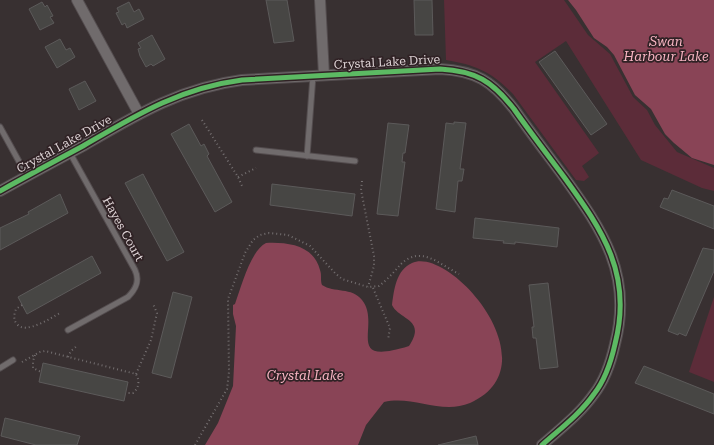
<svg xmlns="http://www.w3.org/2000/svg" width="714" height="445" font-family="'Roboto Serif',serif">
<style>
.green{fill:#5c2c39}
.water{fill:#894456}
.building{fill:#474644;stroke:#5c5a5a}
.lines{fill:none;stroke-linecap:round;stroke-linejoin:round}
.lane-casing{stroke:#544d4f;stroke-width:7}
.street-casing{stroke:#544d4f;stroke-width:12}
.path{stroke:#746f70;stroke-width:2;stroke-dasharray:1 3;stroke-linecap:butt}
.lane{stroke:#706b6c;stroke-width:5}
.street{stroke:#706b6c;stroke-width:10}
.cycleway-casing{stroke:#302225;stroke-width:8}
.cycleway{stroke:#5cba63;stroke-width:5}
.labels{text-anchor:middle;stroke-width:3.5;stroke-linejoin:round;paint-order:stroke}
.street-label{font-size:12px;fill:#ded4d6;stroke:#302225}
.water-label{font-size:13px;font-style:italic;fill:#f7b4c2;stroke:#302225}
</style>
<rect width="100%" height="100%" fill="#383031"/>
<!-- green -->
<g class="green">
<path d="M444,0H564L588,35L610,54L633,97L647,110L655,125L677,152L714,168V191L702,188L641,160L566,41L535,62L599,153L582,166L589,177L584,181L576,180L513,94C492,72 476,65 446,60Z"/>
<polygon points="714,297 714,382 689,372"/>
</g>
<!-- water -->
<g class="water">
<polygon points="568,0 714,0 714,165 692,158 674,143 665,134 651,109 635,95 614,55 607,47 594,38 576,10"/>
<path d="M266,243C287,242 314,245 320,270C322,275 320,280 322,285C334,293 352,287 362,300C382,325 342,367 409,346C427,319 399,320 392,305C394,290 396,270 412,263C451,246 554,366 470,403C441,415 413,395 384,402L366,425L358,445H205L218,423L233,386L236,326L233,314V305L235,304C241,287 251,250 266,243Z"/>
</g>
<!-- building -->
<g class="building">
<polygon points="266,0 287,0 294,41 274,43"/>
<polygon points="414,0 432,0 433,35 415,35"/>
<polygon points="42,2 45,7 47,5 53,16 50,17 54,23 40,30 29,9"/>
<polygon points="129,2 134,12 139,9 144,19 127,28 125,23 122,25 116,13 119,12 117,8"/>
<polygon points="152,35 165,59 153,66 151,64 146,67 140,56 138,49 141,48 138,43"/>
<polygon points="60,39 66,50 70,48 75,57 57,68 45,47"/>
<polygon points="555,51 607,124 591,135 539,62"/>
<polygon points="85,81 96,101 79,110 69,89"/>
<polygon points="454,122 466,123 460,169 464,169 462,181 458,181 455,212 436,209 446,123 454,124"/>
<polygon points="388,123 409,125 405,153 403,153 402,162 405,162 398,216 377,214"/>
<polygon points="189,124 201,146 204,144 209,154 207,156 232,202 215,212 171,134"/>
<polygon points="143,174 184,252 167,261 125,183"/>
<polygon points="272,184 355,194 352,216 270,205"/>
<polygon points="672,190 714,206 714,229 660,207 664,198 668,199"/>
<polygon points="60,194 68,213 0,250 0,228 29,214 28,212"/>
<polygon points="475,218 559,228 557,247 515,242 515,244 503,243 504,241 473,238"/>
<polygon points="703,248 714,250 714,271 686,336 679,333 678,335 668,331"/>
<polygon points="92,256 101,273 27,314 18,297"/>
<polygon points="548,283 558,367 540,369 536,338 533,338 532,327 534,327 529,285"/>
<polygon points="173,292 192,297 171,378 152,373"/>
<polygon points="43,363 128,382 124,401 39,382"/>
<polygon points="644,366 714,394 714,414 635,383"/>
<polygon points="5,418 80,436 77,445 36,445 1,436"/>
<polygon points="476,436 478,445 438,445"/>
</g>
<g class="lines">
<!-- lane casing -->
<g class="lane-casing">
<g id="lane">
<polyline points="0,127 27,176"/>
<polyline points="256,150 355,161"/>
<polyline points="307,156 313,76"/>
<path d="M68,330L128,297C136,289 140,281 135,270L70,153"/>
<polyline points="0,368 13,360"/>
</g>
</g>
<!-- street casing -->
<g class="street-casing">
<g id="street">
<polyline points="77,0 139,114"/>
<polyline points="320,0 324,75"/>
<path d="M0,191C27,176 55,161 83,146C136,115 180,88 242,80L440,69C476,71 492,81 514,109C530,132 547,154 564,177C603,231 633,275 615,344C611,362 605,380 594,394C580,414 560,429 542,445"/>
</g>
</g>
<!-- path -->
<g class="path">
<polyline points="202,120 238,177 243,188"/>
<polyline points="238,177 256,168"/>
<polyline points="362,181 361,190 374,256 374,266 368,287"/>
<polyline points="373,288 390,328 388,340"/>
<path d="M22,305L16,309C14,314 13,320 17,324C25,335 51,318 60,313"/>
<polyline points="35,355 33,361 33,368 41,372"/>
<polyline points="68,357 71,351 78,345"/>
<path d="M22,362L40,352L45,351L136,374C140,381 139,388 133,393H126"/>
<polyline points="136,374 151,340 157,313 153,304"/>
<path d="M195,445L227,389L229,372L228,299L245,253L253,240L260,235L269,233L288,235L310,246L335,273L342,279L368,287L379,286C387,280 394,272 401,264C421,245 439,264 459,274"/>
</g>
<!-- lane -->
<use href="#lane" class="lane"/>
<!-- street -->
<use href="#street" class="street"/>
<!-- cycleway casing -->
<g class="cycleway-casing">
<path id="cycleway" d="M0,191C27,176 55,161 83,146C136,115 180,88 242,80L440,69C476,71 492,81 514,109C530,132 547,154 564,177C603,231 633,275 615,344C611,362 605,380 594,394C580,414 560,429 542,445"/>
</g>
<!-- cycleway -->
<use href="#cycleway" class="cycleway"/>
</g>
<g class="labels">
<!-- street labels -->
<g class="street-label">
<text transform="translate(387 62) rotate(-3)" y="4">Crystal Lake Drive</text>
<text transform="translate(64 144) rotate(-29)" y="4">Crystal Lake Drive</text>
<text transform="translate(123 229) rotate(61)" y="4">Hayes Court</text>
</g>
<!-- water labels -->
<g class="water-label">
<text x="666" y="46">Swan<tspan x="666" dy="15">Harbour Lake</tspan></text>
<text x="305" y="380">Crystal Lake</text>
</g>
</g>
</svg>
